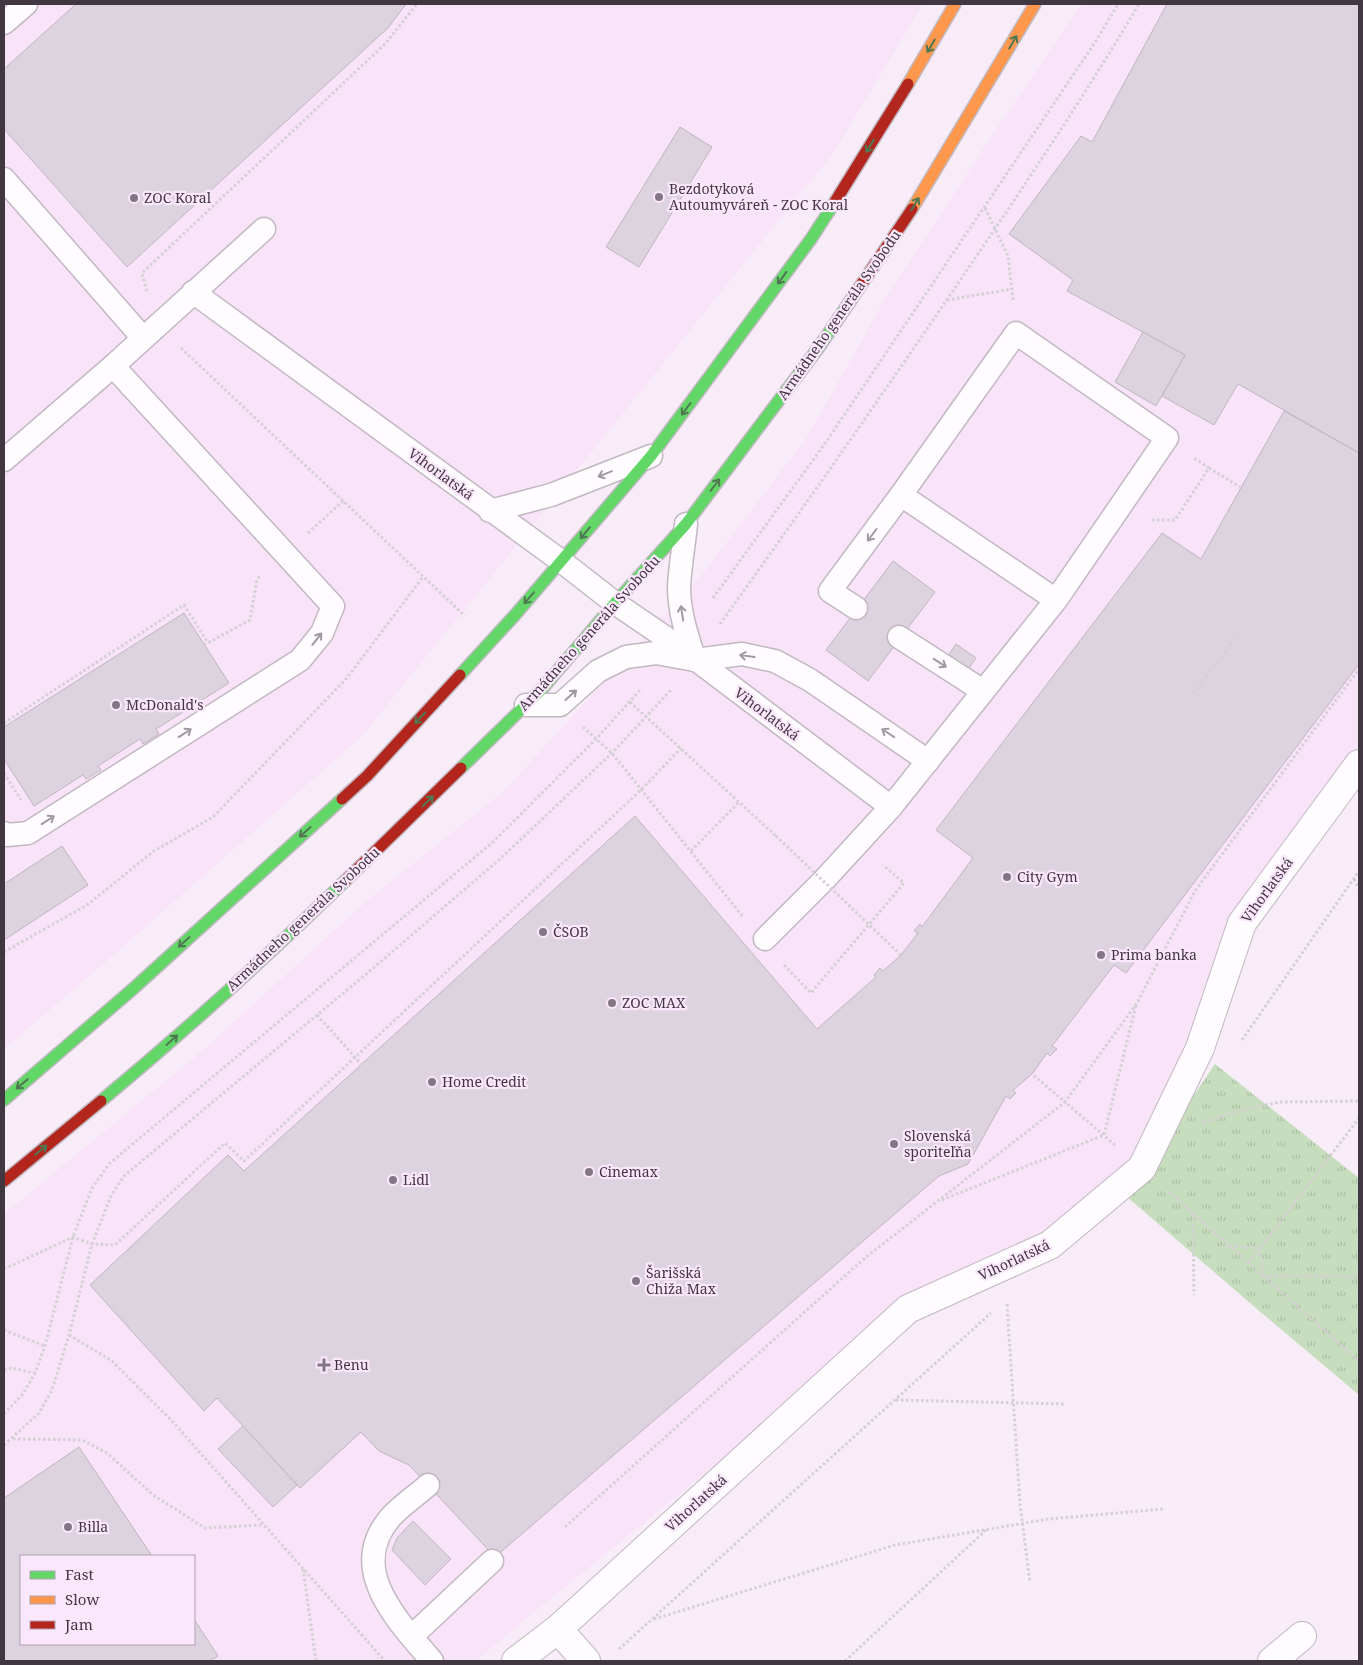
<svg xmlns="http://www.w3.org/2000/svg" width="1363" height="1665" font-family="'Noto Serif',serif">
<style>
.built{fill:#f9e3f9;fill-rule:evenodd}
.grass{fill:url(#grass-tufts)}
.building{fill:#ddd3de;stroke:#beb6c0}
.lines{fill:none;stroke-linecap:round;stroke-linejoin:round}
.lane-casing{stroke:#c1b8c1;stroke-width:25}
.street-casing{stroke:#c1b8c1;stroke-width:30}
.fast-casing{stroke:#c1b8c1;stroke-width:14}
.slow-casing{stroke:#c1b8c1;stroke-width:14}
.jam-casing{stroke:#c1b8c1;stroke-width:14}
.path{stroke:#d4d0d4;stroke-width:3;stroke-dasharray:2.5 2.5;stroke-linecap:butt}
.lane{stroke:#fefcfe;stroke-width:22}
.street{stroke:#fefcfe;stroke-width:28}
.fast{stroke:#63d668;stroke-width:11}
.slow{stroke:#ff974d;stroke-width:11}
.jam{stroke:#b3261e;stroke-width:11}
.path-bridge{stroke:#d4d0d4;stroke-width:3;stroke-dasharray:2.5 2.5;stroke-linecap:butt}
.oneway{stroke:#4f7751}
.oneway2{stroke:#a09aa0}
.poi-dot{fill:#817681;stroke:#fbe7fc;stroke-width:2}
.labels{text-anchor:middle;stroke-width:4.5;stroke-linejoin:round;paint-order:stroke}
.poi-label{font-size:14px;fill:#413741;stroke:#fbe7fc;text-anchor:start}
.street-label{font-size:14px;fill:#413741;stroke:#fbe7fc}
</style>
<defs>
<pattern id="grass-tufts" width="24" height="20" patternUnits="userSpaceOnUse" patternTransform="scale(1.25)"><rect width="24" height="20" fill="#c7debe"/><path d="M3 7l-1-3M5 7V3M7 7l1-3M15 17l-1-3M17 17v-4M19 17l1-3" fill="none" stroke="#acbfa4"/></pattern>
</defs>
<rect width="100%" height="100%" fill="#f7ecf7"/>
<!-- built -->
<g class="built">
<polygon points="4,4 923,4 834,152 363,735 109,959 4,1049"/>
<path d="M1082,4H1359V764L1242,923L1126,1196L908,1309L540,1607L476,1661H4V1214L201,1052L370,898L504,791L701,576L806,439L884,301L995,131ZM21,1556H194V1644H21Z"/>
</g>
<!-- grass -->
<polygon class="grass" points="1215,1064 1359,1178 1359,1395 1257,1309 1126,1196"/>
<!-- building -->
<g class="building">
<polygon points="76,4 406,4 388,28 127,267 4,129 4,69"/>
<polygon points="1167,4 1359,4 1359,453 1238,384 1214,425 1162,396 1185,355 1067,291 1073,280 1009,234 1081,136 1092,142"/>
<polygon points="680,127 712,147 639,267 606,247"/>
<polygon points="1143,332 1185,355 1156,406 1115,382"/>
<polygon points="1284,411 1359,453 1359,664 1126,973 1114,965 1052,1046 1057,1049 1050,1056 1047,1053 1032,1074 1013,1090 1016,1093 1010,1099 1006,1096 968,1164 939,1176 495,1557 409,1465 379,1451 361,1432 300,1488 217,1398 204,1411 90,1285 228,1155 244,1171 635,816 817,1029 876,977 874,975 880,968 883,971 901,955 918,933 914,931 920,924 922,927 973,858 936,830 1162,533 1201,559"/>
<polygon points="893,561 935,592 868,681 826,650"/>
<polygon points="184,613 229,683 156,729 159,734 143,744 140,739 98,766 101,770 86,779 83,775 34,806 4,759 4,727"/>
<polygon points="956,644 976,658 967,671 947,657"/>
<polygon points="62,846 88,885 4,940 4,884"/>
<polygon points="243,1426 297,1485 273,1507 218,1449"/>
<polygon points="79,1447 152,1556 21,1556 21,1644 194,1644 194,1619 218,1656 210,1661 4,1661 4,1498"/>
<polygon points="413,1521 451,1559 425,1585 392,1550 397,1538"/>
</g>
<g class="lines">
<!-- lane casing -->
<g class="lane-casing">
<g id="lane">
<polyline points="4,23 26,4"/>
<polyline points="4,179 143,338"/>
<polyline points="193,292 561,561 615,603 678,646 891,807"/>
<polyline points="4,460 113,366 264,229"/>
<polyline points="490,511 551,495 651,456"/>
<path d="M686,524C684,545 680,566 679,587C679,612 687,636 695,660"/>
<polyline points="856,608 830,591 901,495"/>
<polyline points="899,637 983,691"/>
<polyline points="526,705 560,705 598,671 626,657 656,653 695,660 742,654 775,661 810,680 928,761"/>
<polyline points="4,833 7,835 28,833 300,660 322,633 333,606 113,366"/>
<polyline points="765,939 824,880 891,807 1056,600 1167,438 1016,333 901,495 1056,600"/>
<path d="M428,1485C416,1496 400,1506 390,1518C346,1570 399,1622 432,1661"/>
<polyline points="412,1636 492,1561"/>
</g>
</g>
<!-- street casing -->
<g class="street-casing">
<g id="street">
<polyline points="558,1629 586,1661"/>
<polyline points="516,1661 558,1629 908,1309 1050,1245 1142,1168 1200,1048 1242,923 1359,764"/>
<polyline points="1272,1661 1302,1636"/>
</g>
</g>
<!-- fast casing -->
<g class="fast-casing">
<g id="fast">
<polyline points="460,675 515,615 651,456 811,239 833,205"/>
<polyline points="461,768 542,689 615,603 686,524 819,347 849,303"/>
<polyline points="4,1100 134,988 342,799"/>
<path d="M101,1101C185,1031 266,958 345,881"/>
</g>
</g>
<!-- slow casing -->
<g class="slow-casing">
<g id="slow">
<polyline points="908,84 955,4"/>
<polyline points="912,209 1035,4"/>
</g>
</g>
<!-- jam casing -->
<g class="jam-casing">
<g id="jam">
<polyline points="833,205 908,84"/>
<polyline points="849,303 912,209"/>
<polyline points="342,799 367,776 460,675"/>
<polyline points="345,881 461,768"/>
<polyline points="4,1181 101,1101"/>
</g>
</g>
<!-- path -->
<g class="path">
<polyline points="985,208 1008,256 1013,300"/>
<polyline points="147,291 142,273 385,44 417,4"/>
<polyline points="947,300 1012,289"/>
<polyline points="181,348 465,616"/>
<polyline points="1209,468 1240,487"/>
<polyline points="1152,520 1175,520 1209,468 1194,458"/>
<polyline points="308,533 343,501"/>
<polyline points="713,598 826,442 1096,41 1118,4"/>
<path d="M720,624C799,514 876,404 952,292C1016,198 1081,102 1139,4"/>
<polyline points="204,645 250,620 257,579 261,575"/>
<polyline points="1194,693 1241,631"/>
<polyline points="630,702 776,836"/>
<polyline points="4,723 184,605 208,643"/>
<polyline points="583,727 612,753 743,917"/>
<polyline points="4,773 21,800"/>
<polyline points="691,851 739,802"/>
<polyline points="1354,879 1359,889"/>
<polyline points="4,952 87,905 154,851 213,817 347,678 423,577"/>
<polyline points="784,965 811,993 904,883 883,865"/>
<polyline points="317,1015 362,1065"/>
<polyline points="1242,1040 1359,871"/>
<polyline points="1203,1123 1239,1111 1280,1102 1359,1101"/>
<polyline points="1115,1145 1065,1102 1137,1003 1195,891 1359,669"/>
<polyline points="1169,1192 1359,1361"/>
<polyline points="942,1200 1104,1135 1136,1005"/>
<polyline points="1193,1214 1194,1295"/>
<polyline points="1230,1246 1260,1248 1263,1276 1359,1277"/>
<polyline points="1249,1263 1359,1118"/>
<polyline points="4,1269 73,1237 92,1244 115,1245 225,1143 244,1161 641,790 681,748"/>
<polyline points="1007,1304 1020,1504 1030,1583"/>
<polyline points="4,1330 45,1346"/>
<polyline points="69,1335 112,1361 171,1420 385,1661"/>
<polyline points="4,1370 11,1368 35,1373"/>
<polyline points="896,1400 1065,1404"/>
<polyline points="4,1414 23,1394 35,1373 45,1346 73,1237 92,1188 110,1163 493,842 596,739 641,689"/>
<polyline points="13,1439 82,1440 107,1453 153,1495 205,1528 263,1525"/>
<polyline points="4,1445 39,1413 52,1390 69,1335 92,1244 111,1196 124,1176 371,970 500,859 612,753 672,689"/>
<polyline points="565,1527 866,1257 1065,1102 1032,1074"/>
<polyline points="303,1569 316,1661"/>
<polyline points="654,1619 895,1545 1049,1519 1163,1509"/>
<polyline points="619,1649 991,1313"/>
<polyline points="845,1661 986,1530"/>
</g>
<!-- lane -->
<use href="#lane" class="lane"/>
<!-- street -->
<use href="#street" class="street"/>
<!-- fast -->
<use href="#fast" class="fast"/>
<!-- slow -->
<use href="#slow" class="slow"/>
<!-- jam -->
<use href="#jam" class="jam"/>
<!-- path-bridge -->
<polyline class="path-bridge" points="776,836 901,955"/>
</g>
<!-- one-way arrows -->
<defs><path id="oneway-shaft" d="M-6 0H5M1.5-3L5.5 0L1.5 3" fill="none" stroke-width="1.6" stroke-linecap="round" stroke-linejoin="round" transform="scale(1.25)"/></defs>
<g class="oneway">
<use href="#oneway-shaft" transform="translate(1013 42) rotate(-60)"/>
<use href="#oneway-shaft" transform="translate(931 46) rotate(120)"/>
<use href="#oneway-shaft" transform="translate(870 146) rotate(122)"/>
<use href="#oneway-shaft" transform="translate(915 204) rotate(-59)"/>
<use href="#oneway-shaft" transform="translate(782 278) rotate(126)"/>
<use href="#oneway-shaft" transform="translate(686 409) rotate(127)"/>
<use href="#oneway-shaft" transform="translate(715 485) rotate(-53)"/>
<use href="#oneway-shaft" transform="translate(585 533) rotate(130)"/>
<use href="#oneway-shaft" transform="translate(529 598) rotate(131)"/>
<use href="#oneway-shaft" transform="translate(420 718) rotate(133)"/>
<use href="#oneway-shaft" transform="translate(428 801) rotate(-44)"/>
<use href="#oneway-shaft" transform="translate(305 832) rotate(138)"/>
<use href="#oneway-shaft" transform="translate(184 942) rotate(138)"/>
<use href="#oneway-shaft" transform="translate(172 1040) rotate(-42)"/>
<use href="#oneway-shaft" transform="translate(22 1084) rotate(140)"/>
<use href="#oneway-shaft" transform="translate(41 1150) rotate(-39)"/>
</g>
<g class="oneway2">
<use href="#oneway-shaft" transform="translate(605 474) rotate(158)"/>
<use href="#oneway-shaft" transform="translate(872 535) rotate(127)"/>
<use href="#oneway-shaft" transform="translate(682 613) rotate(-99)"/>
<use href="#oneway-shaft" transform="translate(317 639) rotate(-52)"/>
<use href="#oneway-shaft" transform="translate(747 656) rotate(-172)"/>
<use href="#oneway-shaft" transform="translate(940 663) rotate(33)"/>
<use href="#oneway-shaft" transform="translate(571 695) rotate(-42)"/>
<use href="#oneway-shaft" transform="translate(185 733) rotate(-33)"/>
<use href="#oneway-shaft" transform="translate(888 733) rotate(-146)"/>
<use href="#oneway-shaft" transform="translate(48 820) rotate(-33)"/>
</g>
<!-- markers -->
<g class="poi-dot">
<circle cx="659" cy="197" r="5"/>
<circle cx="134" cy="198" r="5"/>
<circle cx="116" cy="705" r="5"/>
<circle cx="1007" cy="877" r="5"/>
<circle cx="543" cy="932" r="5"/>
<circle cx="1101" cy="955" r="5"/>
<circle cx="612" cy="1003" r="5"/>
<circle cx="432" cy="1082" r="5"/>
<circle cx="894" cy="1144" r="5"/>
<circle cx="589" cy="1172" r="5"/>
<circle cx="393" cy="1180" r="5"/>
<circle cx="636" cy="1281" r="5"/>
<path d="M321.5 1357.5h5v5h5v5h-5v5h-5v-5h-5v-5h5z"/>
<circle cx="68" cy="1527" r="5"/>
</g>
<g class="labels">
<!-- poi labels -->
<g class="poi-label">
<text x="669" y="194">Bezdotyková<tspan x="669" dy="16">Autoumyváreň - ZOC Koral</tspan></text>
<text x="144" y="203">ZOC Koral</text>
<text x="126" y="710">McDonald's</text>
<text x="1017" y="882">City Gym</text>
<text x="553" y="937">ČSOB</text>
<text x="1111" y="960">Prima banka</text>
<text x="622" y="1008">ZOC MAX</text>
<text x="442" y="1087">Home Credit</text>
<text x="904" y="1141">Slovenská<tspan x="904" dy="16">sporiteľňa</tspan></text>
<text x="599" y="1177">Cinemax</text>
<text x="403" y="1185">Lidl</text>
<text x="646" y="1278">Šarišská<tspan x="646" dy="16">Chiža Max</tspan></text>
<text x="334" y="1370">Benu</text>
<text x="78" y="1532">Billa</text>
</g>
<!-- street labels -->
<g class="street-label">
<text transform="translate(839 315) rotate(-55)" y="5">Armádneho generála Svobodu</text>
<text transform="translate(441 474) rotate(36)" y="5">Vihorlatská</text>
<text transform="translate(589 633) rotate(-48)" y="5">Armádneho generála Svobodu</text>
<text transform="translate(767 714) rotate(37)" y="5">Vihorlatská</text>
<text transform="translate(1267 890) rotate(-54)" y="5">Vihorlatská</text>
<text transform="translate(303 919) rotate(-43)" y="5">Armádneho generála Svobodu</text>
<text transform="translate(1014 1260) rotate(-25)" y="5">Vihorlatská</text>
<text transform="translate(696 1503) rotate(-42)" y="5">Vihorlatská</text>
</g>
</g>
<!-- border -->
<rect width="1363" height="1665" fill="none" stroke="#413741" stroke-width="10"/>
<!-- legend -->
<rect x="20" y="1555" width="175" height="90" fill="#fbe7fc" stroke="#b1a1b1"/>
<rect x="30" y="1571" width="25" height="8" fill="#63d668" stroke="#b1a1b1"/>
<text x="65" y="1580" font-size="15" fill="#413741">Fast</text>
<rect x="30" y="1596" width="25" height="8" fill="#ff974d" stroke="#b1a1b1"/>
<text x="65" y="1605" font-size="15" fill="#413741">Slow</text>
<rect x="30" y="1621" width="25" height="8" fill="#b3261e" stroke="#b1a1b1"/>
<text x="65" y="1630" font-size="15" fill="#413741">Jam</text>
</svg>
